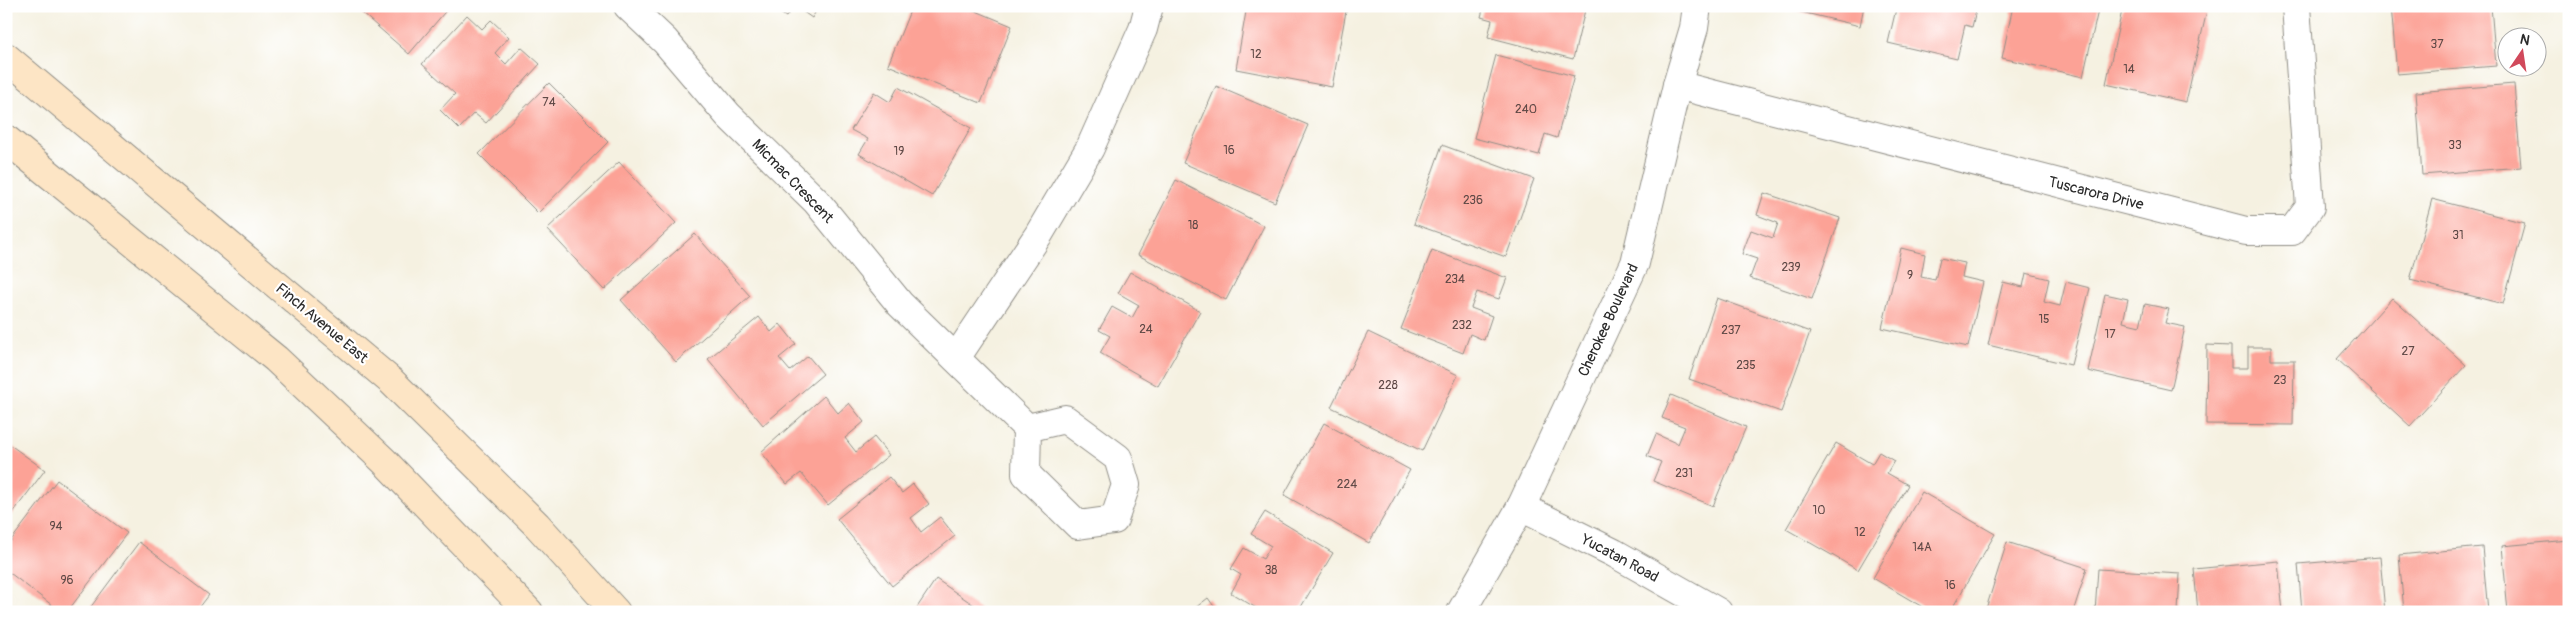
<svg xmlns="http://www.w3.org/2000/svg" width="2575" height="618" font-family="Pangolin,sans-serif">
<style>
.building{fill:#fca296}
.lines{fill:none;stroke-linecap:round;stroke-linejoin:round}
.street-casing{stroke:#908e86;stroke-width:30}
.secondary-casing{stroke:#908e86;stroke-width:30}
.street{stroke:#fff;stroke-width:28}
.secondary{stroke:#fde5c5;stroke-width:28}
.labels{text-anchor:middle;stroke-width:4.5;stroke-linejoin:round;paint-order:stroke}
.number-label{font-size:12px;fill:#5f4946}
.street-label{font-size:15px;fill:#2b2b2b;stroke:#fff}
</style>
<rect width="100%" height="100%" fill="#fff"/>
<filter id="ink" filterUnits="userSpaceOnUse"><feTurbulence type="fractalNoise" baseFrequency=".02" numOctaves="2"/><feDisplacementMap in="SourceGraphic" scale="10" xChannelSelector="R" yChannelSelector="G"/><feConvolveMatrix kernelMatrix="1 2 1 2 8 2 1 2 1" color-interpolation-filters="sRGB"/></filter>
<filter id="wash" filterUnits="userSpaceOnUse"><feTurbulence type="fractalNoise" baseFrequency=".0096" numOctaves="4" result="noise"/><feDisplacementMap in="SourceGraphic" scale="20" xChannelSelector="R" yChannelSelector="G"/><feGaussianBlur stdDeviation="1.12" result="paint"/><feColorMatrix in="noise" values="0 0 0 0 0 0 0 0 0 0 0 0 0 0 0 0 0 1.4 0 .05"/><feComposite in="paint" operator="in"/></filter>
<g filter="url(#wash)">
<rect width="100%" height="100%" fill="#f5f1e1"/>
<g id="blocks">
<!-- building -->
<g class="building">
<polygon points="354,6 450,6 409,54"/>
<polygon points="770,6 794,6 786,17"/>
<polygon points="795,6 819,6 812,18"/>
<polygon points="912,6 964,6 1012,26 981,103 888,65"/>
<polygon points="1247,6 1347,6 1332,87 1236,69"/>
<polygon points="1484,6 1586,6 1573,59 1488,37 1492,20 1481,17"/>
<polygon points="1776,6 1864,6 1860,26"/>
<polygon points="1887,6 1977,6 1972,27 1965,25 1957,59 1888,43 1896,9"/>
<polygon points="2013,6 2099,6 2083,77 2002,58"/>
<polygon points="2123,6 2208,6 2186,102 2106,84"/>
<polygon points="2391,6 2491,6 2496,66 2397,74"/>
<polygon points="467,15 482,29 491,20 509,37 495,53 506,64 521,47 540,64 486,123 474,113 459,129 440,110 455,94 422,64"/>
<polygon points="1496,55 1574,76 1557,138 1545,134 1539,155 1474,138"/>
<polygon points="549,83 608,142 538,213 479,154"/>
<polygon points="2514,84 2521,167 2422,175 2416,92"/>
<polygon points="1216,86 1308,125 1275,202 1183,163"/>
<polygon points="898,87 971,128 932,196 859,154 868,139 851,130 874,92 890,102"/>
<polygon points="1442,145 1534,179 1506,257 1414,224"/>
<polygon points="619,162 676,223 604,290 547,229"/>
<polygon points="1176,180 1264,226 1226,300 1138,255"/>
<polygon points="1764,193 1840,218 1812,299 1750,278 1757,259 1742,254 1751,230 1773,238 1778,223 1757,215"/>
<polygon points="2432,199 2525,223 2503,304 2410,280"/>
<polygon points="695,234 750,296 676,362 621,300"/>
<polygon points="1901,248 1925,254 1921,277 1935,280 1940,258 1965,263 1962,277 1983,282 1968,347 1882,328"/>
<polygon points="1432,250 1507,278 1499,299 1477,292 1471,308 1492,316 1484,340 1470,334 1463,353 1401,329"/>
<polygon points="1130,272 1200,311 1158,386 1100,353 1110,336 1099,330 1112,307 1132,318 1139,305 1118,293"/>
<polygon points="2026,273 2049,279 2044,302 2060,306 2066,282 2090,288 2071,365 1988,345 2003,282 2023,287"/>
<polygon points="2105,294 2128,299 2123,322 2140,326 2145,304 2169,309 2165,323 2185,327 2171,390 2088,371"/>
<polygon points="1717,298 1810,332 1781,412 1689,379"/>
<polygon points="2392,298 2466,365 2410,426 2337,359"/>
<polygon points="759,317 771,332 780,324 796,344 779,358 790,371 808,356 823,374 763,425 708,359"/>
<polygon points="1368,332 1458,375 1422,451 1331,407"/>
<polygon points="2207,345 2231,346 2231,368 2248,368 2248,347 2271,347 2271,360 2294,360 2293,425 2206,424"/>
<polygon points="1671,395 1746,427 1713,506 1653,481 1661,462 1647,456 1656,434 1678,444 1685,427 1662,418"/>
<polygon points="824,396 838,413 849,403 864,422 845,438 856,452 874,437 889,455 828,505 801,473 787,484 761,452"/>
<polygon points="1324,423 1410,470 1369,543 1284,495"/>
<polygon points="6,442 45,470 6,522"/>
<polygon points="1836,443 1872,464 1879,452 1894,461 1887,473 1908,485 1858,570 1786,529"/>
<polygon points="889,477 902,493 913,484 929,504 911,518 921,532 940,517 955,536 892,586 837,519"/>
<polygon points="57,480 127,533 67,612 61,612 6,570 6,547"/>
<polygon points="1922,492 1995,534 1950,612 1931,612 1873,578"/>
<polygon points="1265,512 1333,553 1298,612 1263,612 1231,593 1241,575 1231,569 1244,548 1263,559 1271,546 1251,534"/>
<polygon points="2569,540 2569,612 2508,612 2502,546"/>
<polygon points="139,542 209,595 196,612 87,612"/>
<polygon points="2007,542 2087,568 2073,612 1985,612"/>
<polygon points="2482,547 2488,612 2404,612 2399,555"/>
<polygon points="2380,557 2385,612 2302,612 2298,564"/>
<polygon points="2278,561 2283,612 2198,612 2194,569"/>
<polygon points="2098,569 2180,574 2178,612 2095,612"/>
<polygon points="936,579 984,612 914,612"/>
<polygon points="1208,598 1218,612 1190,612"/>
</g>
</g>
</g>
<g filter="url(#ink)">
<use href="#blocks" fill-opacity="0" stroke="#908e86" stroke-width="1"/>
<g class="lines">
<!-- street casing -->
<g class="street-casing">
<g id="street">
<polyline points="628,6 665,41 728,115 816,201 900,304 1027,428 1026,474 1078,525 1114,520 1126,485 1118,458 1065,419 1027,428"/>
<polyline points="1677,85 2246,231 2292,231 2310,207 2296,6"/>
<polyline points="956,358 1039,234 1090,148 1143,29 1149,6"/>
<polyline points="1521,507 1614,553 1718,612"/>
<polyline points="1461,612 1521,507 1635,263 1677,85 1694,28 1697,6"/>
</g>
</g>
<!-- secondary casing -->
<g class="secondary-casing">
<g id="secondary">
<polyline points="6,57 391,381 537,525 616,612"/>
<polyline points="6,139 276,359 384,461 529,612"/>
</g>
</g>
<!-- street -->
<use href="#street" class="street"/>
<!-- secondary -->
<use href="#secondary" class="secondary"/>
</g>
</g>
<g class="labels">
<!-- number labels -->
<g class="number-label">
<text x="2437" y="48">37</text>
<text x="1256" y="58">12</text>
<text x="2129" y="73">14</text>
<text x="549" y="106">74</text>
<text x="1526" y="113">240</text>
<text x="2455" y="149">33</text>
<text x="1229" y="154">16</text>
<text x="899" y="155">19</text>
<text x="1473" y="204">236</text>
<text x="1193" y="229">18</text>
<text x="2458" y="239">31</text>
<text x="1791" y="271">239</text>
<text x="1910" y="279">9</text>
<text x="1455" y="283">234</text>
<text x="2044" y="323">15</text>
<text x="1462" y="329">232</text>
<text x="1146" y="333">24</text>
<text x="1731" y="334">237</text>
<text x="2110" y="338">17</text>
<text x="2408" y="355">27</text>
<text x="1746" y="369">235</text>
<text x="2280" y="384">23</text>
<text x="1388" y="389">228</text>
<text x="1684" y="477">231</text>
<text x="1347" y="488">224</text>
<text x="1819" y="514">10</text>
<text x="56" y="530">94</text>
<text x="1860" y="536">12</text>
<text x="1922" y="551">14A</text>
<text x="1271" y="574">38</text>
<text x="67" y="584">96</text>
<text x="1950" y="589">16</text>
</g>
<!-- street labels -->
<g class="street-label">
<text transform="translate(793 181) rotate(46)" y="5">Micmac Crescent</text>
<text transform="translate(2096 193) rotate(14)" y="5">Tuscarora Drive</text>
<text transform="translate(1608 320) rotate(-65)" y="5">Cherokee Boulevard</text>
<text transform="translate(322 323) rotate(40)" y="5">Finch Avenue East</text>
<text transform="translate(1620 558) rotate(28)" y="5">Yucatan Road</text>
</g>
</g>
<!-- margin -->
<rect width="2575" height="618" fill="none" stroke="#fff" stroke-width="25"/>
<!-- north arrow -->
<g transform="translate(2522 52) rotate(13)"><circle r="24" fill="#ffffff" stroke="#aaaaaa"/>
<path d="M0-4L9 19L0 12L-9 19Z" fill="#d1495b"/>
<text y="-8" font-size="14" font-weight="bold" text-anchor="middle" fill="#2b2b2b">N</text>
</g>
</svg>
